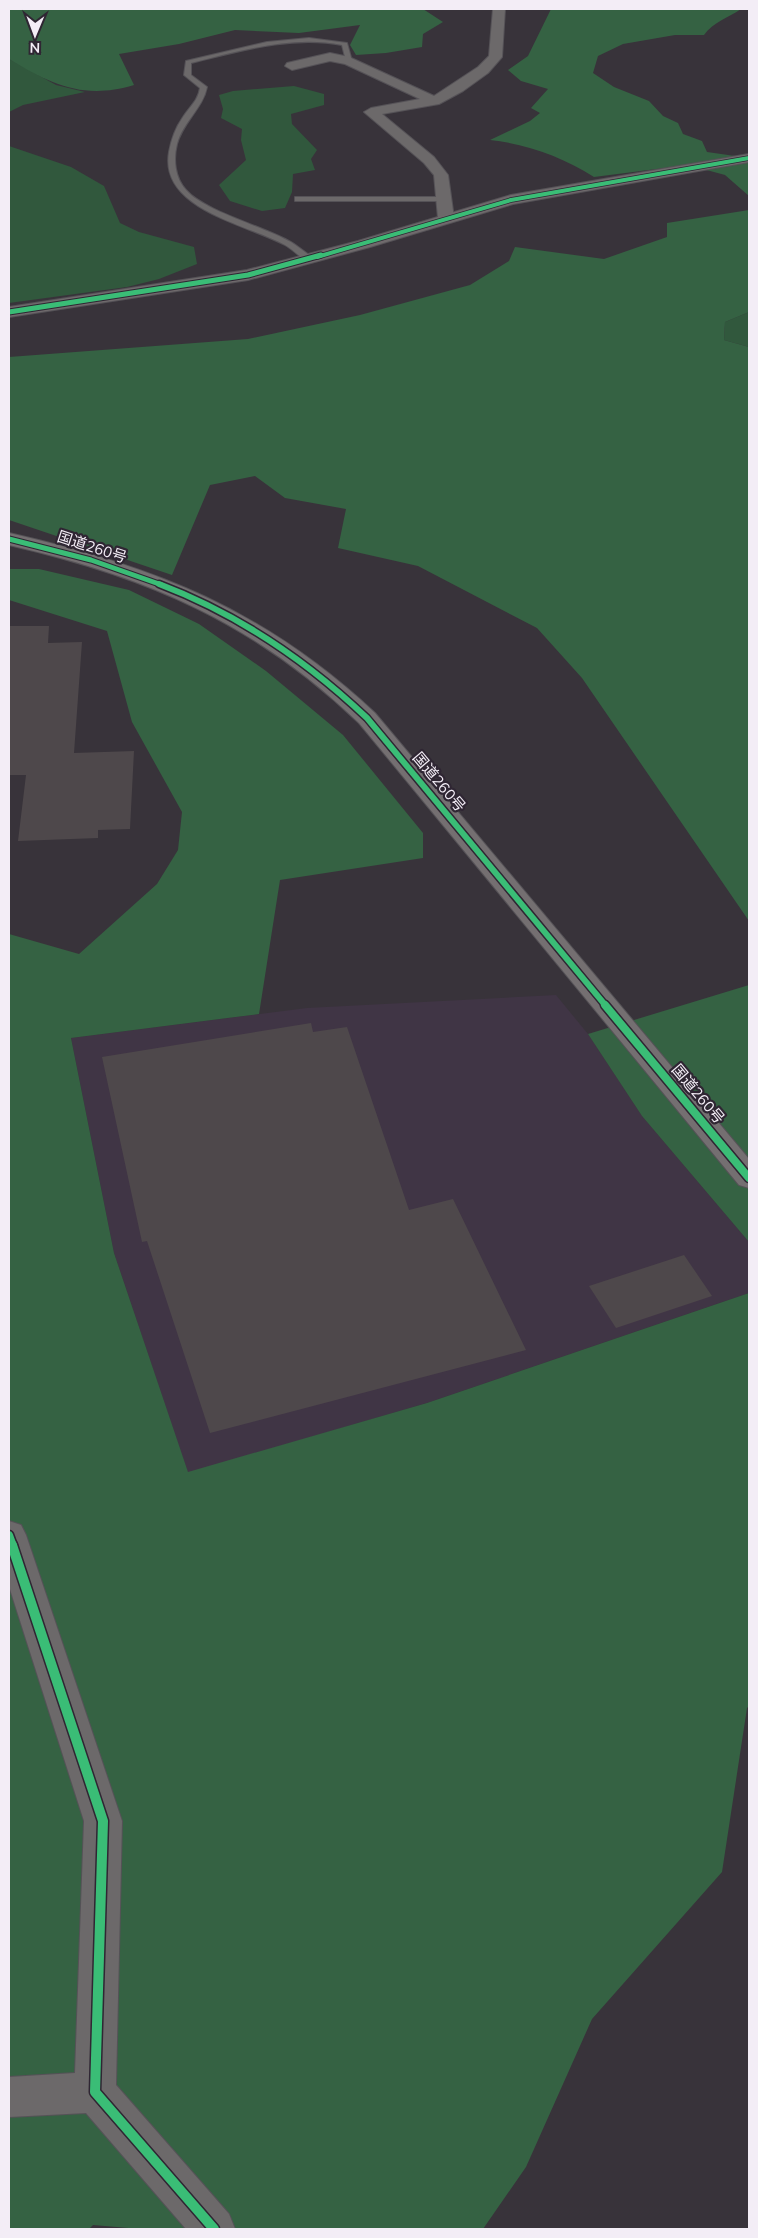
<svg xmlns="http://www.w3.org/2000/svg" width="758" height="2238" font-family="Mulish,'Noto Sans JP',sans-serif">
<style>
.built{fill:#403545}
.green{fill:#31583d}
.forest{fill:#356243}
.building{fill:#4e484b}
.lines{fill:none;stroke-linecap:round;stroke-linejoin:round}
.lane-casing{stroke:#555257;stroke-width:2}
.street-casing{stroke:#555257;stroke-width:2}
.secondary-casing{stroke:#555257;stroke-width:2}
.highway-casing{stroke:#555257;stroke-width:2}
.lane{fill:#6c696a;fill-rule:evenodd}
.street{fill:#6c696a;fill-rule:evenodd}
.secondary{fill:#6f6a6c;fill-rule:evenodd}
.highway{fill:#746f71;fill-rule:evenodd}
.cycleway-far4-casing{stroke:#2f2633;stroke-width:5.5}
.cycleway-far3-casing{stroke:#2f2633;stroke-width:7}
.cycleway-far2-casing{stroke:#2f2633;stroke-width:9}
.cycleway-far1-casing{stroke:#2f2633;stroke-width:11}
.cycleway-casing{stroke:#2f2633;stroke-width:13}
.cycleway-far4{stroke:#3abd76;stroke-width:4}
.cycleway-far3{stroke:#3abd76;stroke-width:5}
.cycleway-far2{stroke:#3abd76;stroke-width:6}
.cycleway-far1{stroke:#3abd76;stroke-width:8}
.cycleway{stroke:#3abd76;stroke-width:10}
.labels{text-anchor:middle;stroke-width:4.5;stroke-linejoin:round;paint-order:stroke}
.street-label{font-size:15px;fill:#f3edf6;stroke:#2f2633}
</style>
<rect width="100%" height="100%" fill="#38333a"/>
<!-- built -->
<polygon class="built" points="556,995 588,1034 642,1116 749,1242 749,1293 427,1403 188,1473 114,1253 71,1038 307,1008"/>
<!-- green -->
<g class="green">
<polygon points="9,59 56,85 85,92 23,105 9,112"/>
<polygon points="294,86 324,94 324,105 291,114 292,124 317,150 311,159 315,170 293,174 292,192 285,208 262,211 230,201 219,185 246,160 241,140 242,129 221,118 223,109 219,95 233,91"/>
<polygon points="9,146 71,167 104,186 120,223 139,232 194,247 197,264 159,279 127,287 9,303"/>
<polygon points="749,312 749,347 724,340 725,322"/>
</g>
<!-- forest -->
<g class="forest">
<path d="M9,9H423L443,22L423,34L422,47L386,53L356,55L350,45L360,25L299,33L235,30L179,44L119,54L134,85C84,100 52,85 9,59Z"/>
<path d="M551,9H741C728,18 713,22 704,35H675L623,44L598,56L593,73L614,87L649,101L663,116L678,123L683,134L702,141L707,152L749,158V196L725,175L688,165L594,177C563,157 527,144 490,140L530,121L540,113L531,108L548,89L521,81L508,70L528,56Z"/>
<polygon points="749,210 749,312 725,322 724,340 749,347 749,921 582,678 537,628 418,566 338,548 346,509 285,498 255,476 210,485 172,575 9,520 9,357 248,339 360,315 470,285 509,261 515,247 604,259 667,237 667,223"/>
<polygon points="9,569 39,569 129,590 199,624 266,671 343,735 423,833 423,858 280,880 259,1014 71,1038 114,1253 188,1472 427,1403 749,1293 749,1706 747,1708 722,1872 592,2019 526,2167 483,2229 140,2229 93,2225 89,2229 9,2229 9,934 79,954 157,884 178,850 182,812 132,722 107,631 9,600"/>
<polygon points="749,985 749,1242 642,1116 588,1034"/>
</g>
<!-- building -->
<g class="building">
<polygon points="9,626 49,626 48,643 82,642 74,753 134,751 130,829 98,830 98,838 18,841 26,775 9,775"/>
<polygon points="311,1023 313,1032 347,1027 409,1210 453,1199 526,1350 210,1433 147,1241 142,1242 102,1057"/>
<polygon points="684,1255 712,1296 616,1328 589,1286"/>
</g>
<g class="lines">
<!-- lane casing -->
<g class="lane-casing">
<g id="lane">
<path d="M309,38L347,43L352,61L349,63L346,61L342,45C292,35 240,51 191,63V75L207,87C203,108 183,122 177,144C173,160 175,178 186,190C204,211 265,227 291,242C299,247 306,253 313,258L314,260L310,262C301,259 294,250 285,245C246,224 159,209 169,152C171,140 176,127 183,117C190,106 198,101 200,88L184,75L186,61L267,42Z"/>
<polygon points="298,197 444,197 448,199 444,201 295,201 295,197"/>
</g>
</g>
<!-- street casing -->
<g class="street-casing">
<g id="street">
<polygon points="493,9 505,9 502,57 488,73 463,91 439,104 382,114 434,157 448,175 454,218 446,223 438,218 434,175 424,163 364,112 371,108 420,99 345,64 330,61 292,70 285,66 287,63 330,53 349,57 434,96 478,67 489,56"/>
<polygon points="9,1521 21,1525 26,1535 122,1821 116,2085 229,2214 235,2229 186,2229 86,2113 9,2117 9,2077 75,2073 84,1821 9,1586"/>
</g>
</g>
<!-- secondary casing -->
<g class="secondary-casing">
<polygon id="secondary" points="749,154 749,162 513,204 370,247 248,280 9,317 9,307 247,270 358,241 511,195"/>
</g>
<!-- highway casing -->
<g class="highway-casing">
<path id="highway" d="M9,533C154,566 265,610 375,713L749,1159V1188L739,1185L359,723C255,623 148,577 9,545Z"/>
</g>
<!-- lane -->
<use href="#lane" class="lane"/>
<!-- street -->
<use href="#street" class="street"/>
<!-- secondary -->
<use href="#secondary" class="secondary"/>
<!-- highway -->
<use href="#highway" class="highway"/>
<!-- cycleway-far4 casing -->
<g class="cycleway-far4-casing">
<polyline id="cycleway-far4" points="317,257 511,200 749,158"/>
</g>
<!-- cycleway-far3 casing -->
<g class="cycleway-far3-casing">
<g id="cycleway-far3">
<polyline points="9,312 248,275 321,255"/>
<polyline points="9,539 91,560 162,585"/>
</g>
</g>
<!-- cycleway-far2 casing -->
<g class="cycleway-far2-casing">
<path id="cycleway-far2" d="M159,584C238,614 306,660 367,718L606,1006"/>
</g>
<!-- cycleway-far1 casing -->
<g class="cycleway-far1-casing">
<g id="cycleway-far1">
<polyline points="605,1005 749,1178"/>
<polyline points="9,1535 13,1546"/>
</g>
</g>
<!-- cycleway casing -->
<g class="cycleway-casing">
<polyline id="cycleway" points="12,1545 103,1821 95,2092 214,2229"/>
</g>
<!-- cycleway-far4 -->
<use href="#cycleway-far4" class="cycleway-far4"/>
<!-- cycleway-far3 -->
<use href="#cycleway-far3" class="cycleway-far3"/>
<!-- cycleway-far2 -->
<use href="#cycleway-far2" class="cycleway-far2"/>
<!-- cycleway-far1 -->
<use href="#cycleway-far1" class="cycleway-far1"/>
<!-- cycleway -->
<use href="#cycleway" class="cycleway"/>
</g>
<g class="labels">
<!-- street labels -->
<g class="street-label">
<text transform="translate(92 547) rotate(18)" y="5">国道260号</text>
<text transform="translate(439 782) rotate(50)" y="5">国道260号</text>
<text transform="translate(698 1094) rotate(50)" y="5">国道260号</text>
</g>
</g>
<!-- border -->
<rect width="758" height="2238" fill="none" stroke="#f3edf6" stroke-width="20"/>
<!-- north arrow -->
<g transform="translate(35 35) rotate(181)" stroke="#2f2633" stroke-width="4" paint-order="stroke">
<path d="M0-4L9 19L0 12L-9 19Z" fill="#f3edf6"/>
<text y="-8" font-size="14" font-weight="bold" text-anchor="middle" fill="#f3edf6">N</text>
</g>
</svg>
